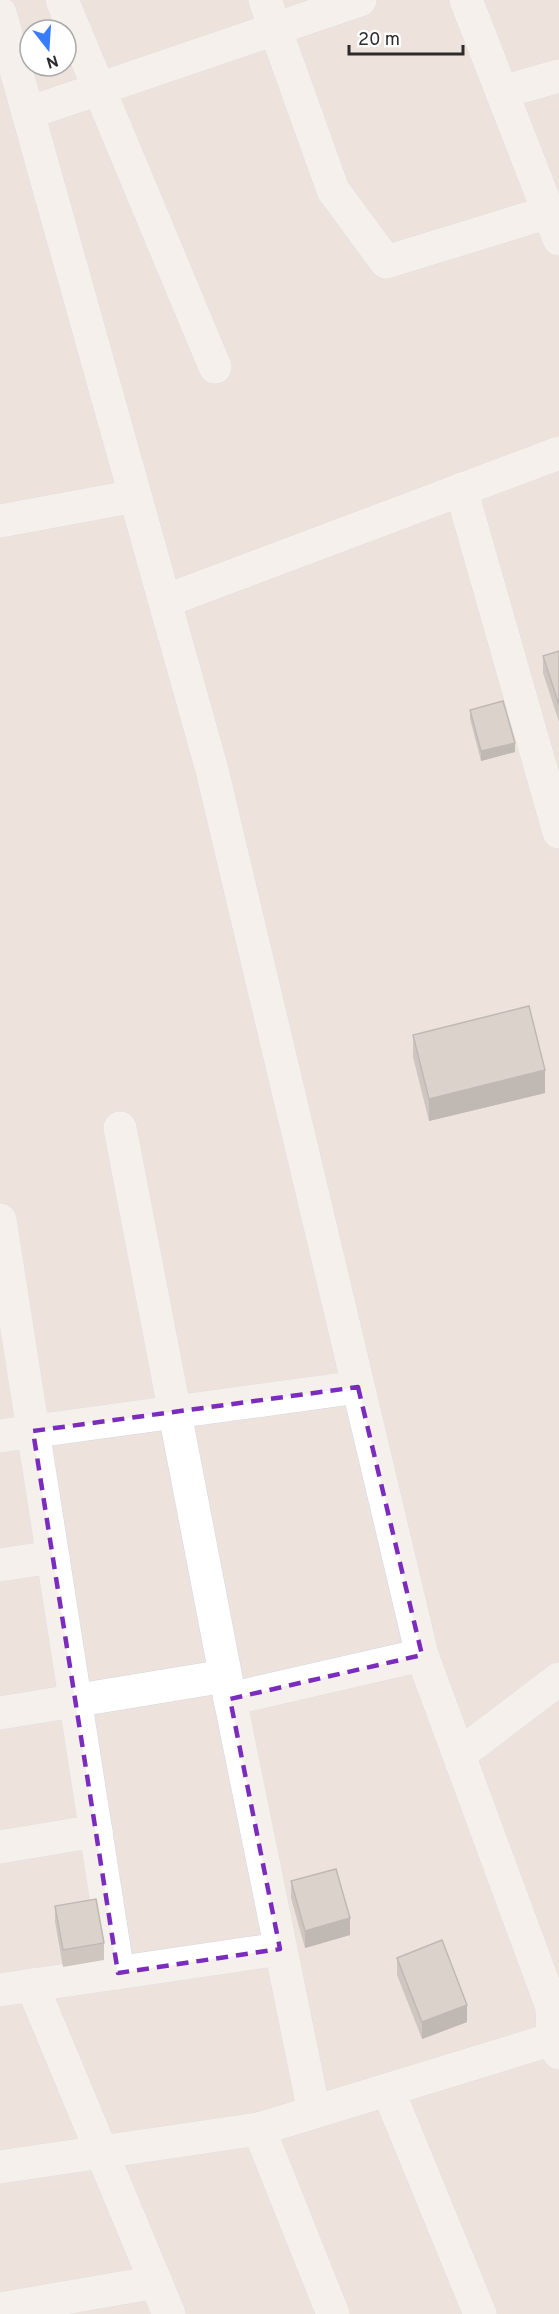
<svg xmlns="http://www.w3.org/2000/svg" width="559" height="2314" font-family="Overpass,sans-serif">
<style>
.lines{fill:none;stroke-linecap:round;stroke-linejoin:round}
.minor-casing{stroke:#d1d8e4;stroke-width:34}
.minor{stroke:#fff;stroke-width:33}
.wall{fill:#aaa39d}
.shaded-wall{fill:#8b8580}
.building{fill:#c6beb7;stroke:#8b8580;stroke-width:1.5}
.marked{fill:none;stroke:#7b2cbf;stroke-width:4.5;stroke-dasharray:12 8;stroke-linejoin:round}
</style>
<rect width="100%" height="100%" fill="#ede3dc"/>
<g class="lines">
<!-- minor casing -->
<g class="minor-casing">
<g id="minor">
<polyline points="62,0 215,367"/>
<polyline points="265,0 333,190 386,262 549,212"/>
<polyline points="466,0 559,239"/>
<polyline points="0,13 212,770 422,1655 552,2007 553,2039 559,2053"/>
<polyline points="502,92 559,76"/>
<polyline points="28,113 360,0"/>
<polyline points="461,489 559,832"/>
<polyline points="0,521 135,496"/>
<polyline points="165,601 559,453"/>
<polyline points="120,1128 230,1699 314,2112"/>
<polyline points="0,1220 118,1973"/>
<polyline points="0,1436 358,1387"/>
<polyline points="0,1565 53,1557"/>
<polyline points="230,1699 422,1655"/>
<polyline points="0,1713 225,1676"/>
<polyline points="459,1755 559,1679"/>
<polyline points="0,1847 96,1831"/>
<polyline points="32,1985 169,2314"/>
<polyline points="0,1990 280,1949"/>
<polyline points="388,2090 480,2314"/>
<polyline points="259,2129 553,2039 559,2035"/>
<polyline points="0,2167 259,2129 333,2314"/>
<polyline points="0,2309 156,2282"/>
</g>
</g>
<!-- minor -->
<use href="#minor" class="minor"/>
</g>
<!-- wall -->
<g class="wall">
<polygon points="559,651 559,722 543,673 543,656"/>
<polygon points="470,710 515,752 481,761 470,719"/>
<polygon points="413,1035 545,1093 429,1121 413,1057"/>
<polygon points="291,1881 350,1935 305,1948 291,1898"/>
<polygon points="55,1906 104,1943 104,1960 63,1967 55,1922"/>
<polygon points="397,1958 467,2022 422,2039 397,1975"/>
</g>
<!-- shaded-wall -->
<g class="shaded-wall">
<polygon points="515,743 515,752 481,761 481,751"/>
<polygon points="545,1070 545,1093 429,1121 429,1099"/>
<polygon points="350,1918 350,1935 305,1948 305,1931"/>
<polygon points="467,2005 467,2022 422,2039 422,2022"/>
</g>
<!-- building -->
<g class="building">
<polygon points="559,651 559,705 543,656"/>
<polygon points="503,701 515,743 481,751 470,710"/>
<polygon points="529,1006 545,1070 429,1099 413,1035"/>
<polygon points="336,1869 350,1918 305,1931 291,1881"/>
<polygon points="96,1899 104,1943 63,1950 55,1906"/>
<polygon points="442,1940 467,2005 422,2022 397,1958"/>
</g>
<!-- marked area -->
<path d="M0 0H559V2314H0ZM358,1387L422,1655L230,1699L280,1949L118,1973L33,1431Z" fill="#ede3dc" fill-opacity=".55" fill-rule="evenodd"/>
<path class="marked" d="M358,1387L422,1655L230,1699L280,1949L118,1973L33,1431Z"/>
<!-- north arrow -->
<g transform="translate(48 48) rotate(163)"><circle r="28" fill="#ffffff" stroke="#aaaaaa" stroke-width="1.5"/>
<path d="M0-4.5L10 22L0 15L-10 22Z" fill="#377bff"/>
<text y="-9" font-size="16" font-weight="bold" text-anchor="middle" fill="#2b2b2b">N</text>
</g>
<!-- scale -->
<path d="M349 45v9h114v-9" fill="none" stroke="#2b2b2b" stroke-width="3"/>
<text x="358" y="45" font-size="18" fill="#2b2b2b" stroke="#ffffff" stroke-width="4.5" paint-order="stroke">20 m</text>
</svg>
